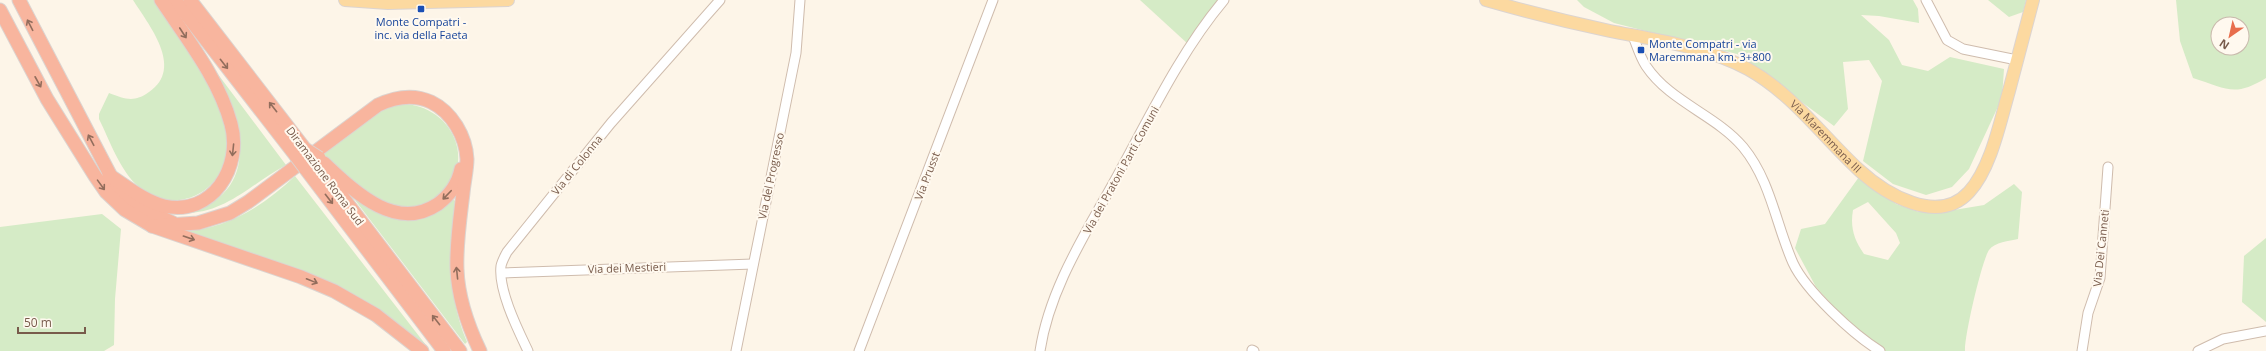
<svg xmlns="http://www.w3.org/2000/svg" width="2266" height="351" font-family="'Open Sans',sans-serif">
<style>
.green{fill:#d5ebc6;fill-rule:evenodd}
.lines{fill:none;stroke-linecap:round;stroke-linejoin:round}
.minor-casing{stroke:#cfbcad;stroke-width:11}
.major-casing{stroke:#dcd4d0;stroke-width:14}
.highway-casing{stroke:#dcd4d0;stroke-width:15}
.minor{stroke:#fff;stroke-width:9}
.major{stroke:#fcd9a0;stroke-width:12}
.highway{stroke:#f8b59e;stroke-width:13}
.highway-bridge-casing{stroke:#dcd4d0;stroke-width:15;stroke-linecap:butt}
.highway-bridge{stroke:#f8b59e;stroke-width:13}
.oneway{stroke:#926d5c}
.transit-dot{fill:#1a4fb4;stroke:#fff9ef;stroke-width:1.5}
.labels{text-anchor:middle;stroke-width:4;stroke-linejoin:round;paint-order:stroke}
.transit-label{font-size:11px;fill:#164399;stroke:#fff9ef}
.street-label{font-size:11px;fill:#785b4b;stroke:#fff9ef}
</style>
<rect width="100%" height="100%" fill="#fdf5e8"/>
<!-- green -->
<g class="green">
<path d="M133,0H157C180,38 224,96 227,140C230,189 178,219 139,187C120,171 110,141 99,119V114L109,93C125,99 134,103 149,92C185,68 148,24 133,0Z"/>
<polygon points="1140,0 1218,0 1188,44"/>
<polygon points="1577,0 1913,0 1918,9 1919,23 1879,16 1861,15 1889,40 1902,65 1928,71 1950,57 2004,69 2002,98 1969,169 1952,187 1926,195 1893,184 1863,161 1882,81 1869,60 1843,62 1848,109 1834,126 1737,54 1614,23 1584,7"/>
<polygon points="1988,0 2026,0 2023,12 2009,17"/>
<path d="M2176,0H2266V78C2234,98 2226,88 2193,78L2180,41ZM2218,24H2242V48H2218Z"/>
<path d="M199,49L286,165C254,182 228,211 190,213C222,202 241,182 240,146Z"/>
<path d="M405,104C460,108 480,177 429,202C425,204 420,208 415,209C410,210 402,207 397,206C391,206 382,206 376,203C360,193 337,168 322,154C349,136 372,108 405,104Z"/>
<path d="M295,176L429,349V351L389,320L183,231C226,230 265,205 295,176Z"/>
<path d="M1859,177L1896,204L1919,212H1942L1984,205L2014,184L2022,192L2018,239C2009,241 1995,242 1989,250C1982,260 1964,337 1965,351H1885L1851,326L1816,287L1795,248L1801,229L1825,224ZM1868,202L1896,233L1900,243L1888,260L1864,254C1854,240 1850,227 1853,210Z"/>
<path d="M452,199L455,201C449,250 447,295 467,342L465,344L355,200L384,215Z"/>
<polygon points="102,214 121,229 115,299 114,345 104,351 0,351 0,227"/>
<polygon points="2266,238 2266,322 2242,302 2244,256"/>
</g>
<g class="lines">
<!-- minor casing -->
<g class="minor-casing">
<g id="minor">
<polyline points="1926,0 1947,40 1963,49 2017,60"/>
<path d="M1633,36C1637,46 1640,57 1646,66C1670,102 1716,115 1743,147C1771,181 1776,225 1793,263C1806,291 1854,335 1880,351"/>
<polyline points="502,273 753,264"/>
<polyline points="1252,350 1254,351"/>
<path d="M528,351C518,330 498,290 501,266C502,261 505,256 507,252L611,123L720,0"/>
<polyline points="736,351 796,53 800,0"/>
<polyline points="859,351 993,0"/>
<path d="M1040,351C1050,285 1090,227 1121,169C1152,112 1182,50 1224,0"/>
<polyline points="2082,351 2088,313 2100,278 2108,167"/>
<polyline points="2198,351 2223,339 2266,331"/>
</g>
</g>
<!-- major casing -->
<g class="major-casing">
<g id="major">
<polyline points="345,0 388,3 508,0"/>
<path id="s1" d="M1486,0C1528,12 1568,22 1610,31C1656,40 1707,47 1748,69C1793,94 1822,136 1859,170C1885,194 1938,226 1969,192C1991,168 2000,122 2009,91C2017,61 2025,30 2033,0"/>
</g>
</g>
<!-- highway casing -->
<g class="highway-casing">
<g id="highway">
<polyline points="19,0 116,186 141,208 173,223"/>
<polyline points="175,0 296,156"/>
<polyline points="190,0 305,149"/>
<polyline points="0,10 47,99 95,176 106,192 125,210 152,226 301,277 334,291 376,315 422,351"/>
<polyline points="315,161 460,351"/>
<path d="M324,163C353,190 395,233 438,204C450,195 458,184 461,169"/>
<polyline points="305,168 444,351"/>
<path d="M109,175C126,186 144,201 164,206C212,217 243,167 231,124C219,79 187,39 161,0"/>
<path d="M152,226L198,223L230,213L248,202L378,105C395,97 414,94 431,102C452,112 466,137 467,159C467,170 464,182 463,193C460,218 456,244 457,269C458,297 468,326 480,351"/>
</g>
</g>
<!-- minor -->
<use href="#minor" class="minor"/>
<!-- major -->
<use href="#major" class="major"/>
<!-- highway -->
<use href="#highway" class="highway"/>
<!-- highway-bridge casing -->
<g class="highway-bridge-casing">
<g id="highway-bridge">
<polyline points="305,149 319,158"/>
<polyline points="296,156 305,168"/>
</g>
</g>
<!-- highway-bridge -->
<use href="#highway-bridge" class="highway-bridge"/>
</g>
<!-- one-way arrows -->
<defs><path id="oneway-shaft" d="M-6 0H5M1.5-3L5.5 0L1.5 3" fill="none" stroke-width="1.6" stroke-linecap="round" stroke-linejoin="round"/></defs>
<g class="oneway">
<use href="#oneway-shaft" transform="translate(30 25) rotate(-117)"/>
<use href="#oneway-shaft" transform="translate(183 33) rotate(57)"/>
<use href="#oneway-shaft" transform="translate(224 64) rotate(52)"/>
<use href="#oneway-shaft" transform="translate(38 82) rotate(61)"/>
<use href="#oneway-shaft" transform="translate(273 107) rotate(-128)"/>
<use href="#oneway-shaft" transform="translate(91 140) rotate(-118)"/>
<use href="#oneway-shaft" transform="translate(233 150) rotate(96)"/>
<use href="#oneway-shaft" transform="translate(101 185) rotate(54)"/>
<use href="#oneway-shaft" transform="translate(447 195) rotate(134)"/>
<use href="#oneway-shaft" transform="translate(329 199) rotate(52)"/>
<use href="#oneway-shaft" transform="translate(189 238) rotate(19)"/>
<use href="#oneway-shaft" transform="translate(457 273) rotate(-96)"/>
<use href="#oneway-shaft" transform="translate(312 281) rotate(22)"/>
<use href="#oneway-shaft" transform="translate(436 320) rotate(-128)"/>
</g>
<!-- markers -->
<g class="transit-dot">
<rect x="417" y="5" width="8" height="8" rx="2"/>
<rect x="1637" y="46" width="8" height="8" rx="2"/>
</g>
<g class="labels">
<!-- transit labels -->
<g class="transit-label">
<text x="421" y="26">Monte Compatri -<tspan x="421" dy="13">inc. via della Faeta</tspan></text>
<text x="1649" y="48" text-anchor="start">Monte Compatri - via<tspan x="1649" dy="13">Maremmana km. 3+800</tspan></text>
</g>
<!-- street labels -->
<g class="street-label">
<text dy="4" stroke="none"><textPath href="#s1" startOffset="375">Via Maremmana III</textPath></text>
<text transform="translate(577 165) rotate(-51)" y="4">Via di Colonna</text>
<text transform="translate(1121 170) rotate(-61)" y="4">Via dei Pratoni Parti Comuni</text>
<text transform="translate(325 176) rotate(53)" y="4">Diramazione Roma Sud</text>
<text transform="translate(771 176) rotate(-78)" y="4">Via del Progresso</text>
<text transform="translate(927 176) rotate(-69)" y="4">Via Prusst</text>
<text transform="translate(2101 248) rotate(-84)" y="4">Via Dei Canneti</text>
<text transform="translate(627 268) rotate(-2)" y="4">Via dei Mestieri</text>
</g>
</g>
<!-- north arrow -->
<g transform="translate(2230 36) rotate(214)"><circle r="19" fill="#fff9ef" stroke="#c9baad"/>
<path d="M0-3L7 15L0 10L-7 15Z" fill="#e86e4c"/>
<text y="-6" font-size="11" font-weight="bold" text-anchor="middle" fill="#785b4b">N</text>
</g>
<!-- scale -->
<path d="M18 327v6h67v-6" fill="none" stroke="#785b4b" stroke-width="2"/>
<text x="24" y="327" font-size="12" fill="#785b4b" stroke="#fff9ef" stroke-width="3" paint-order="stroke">50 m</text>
</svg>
